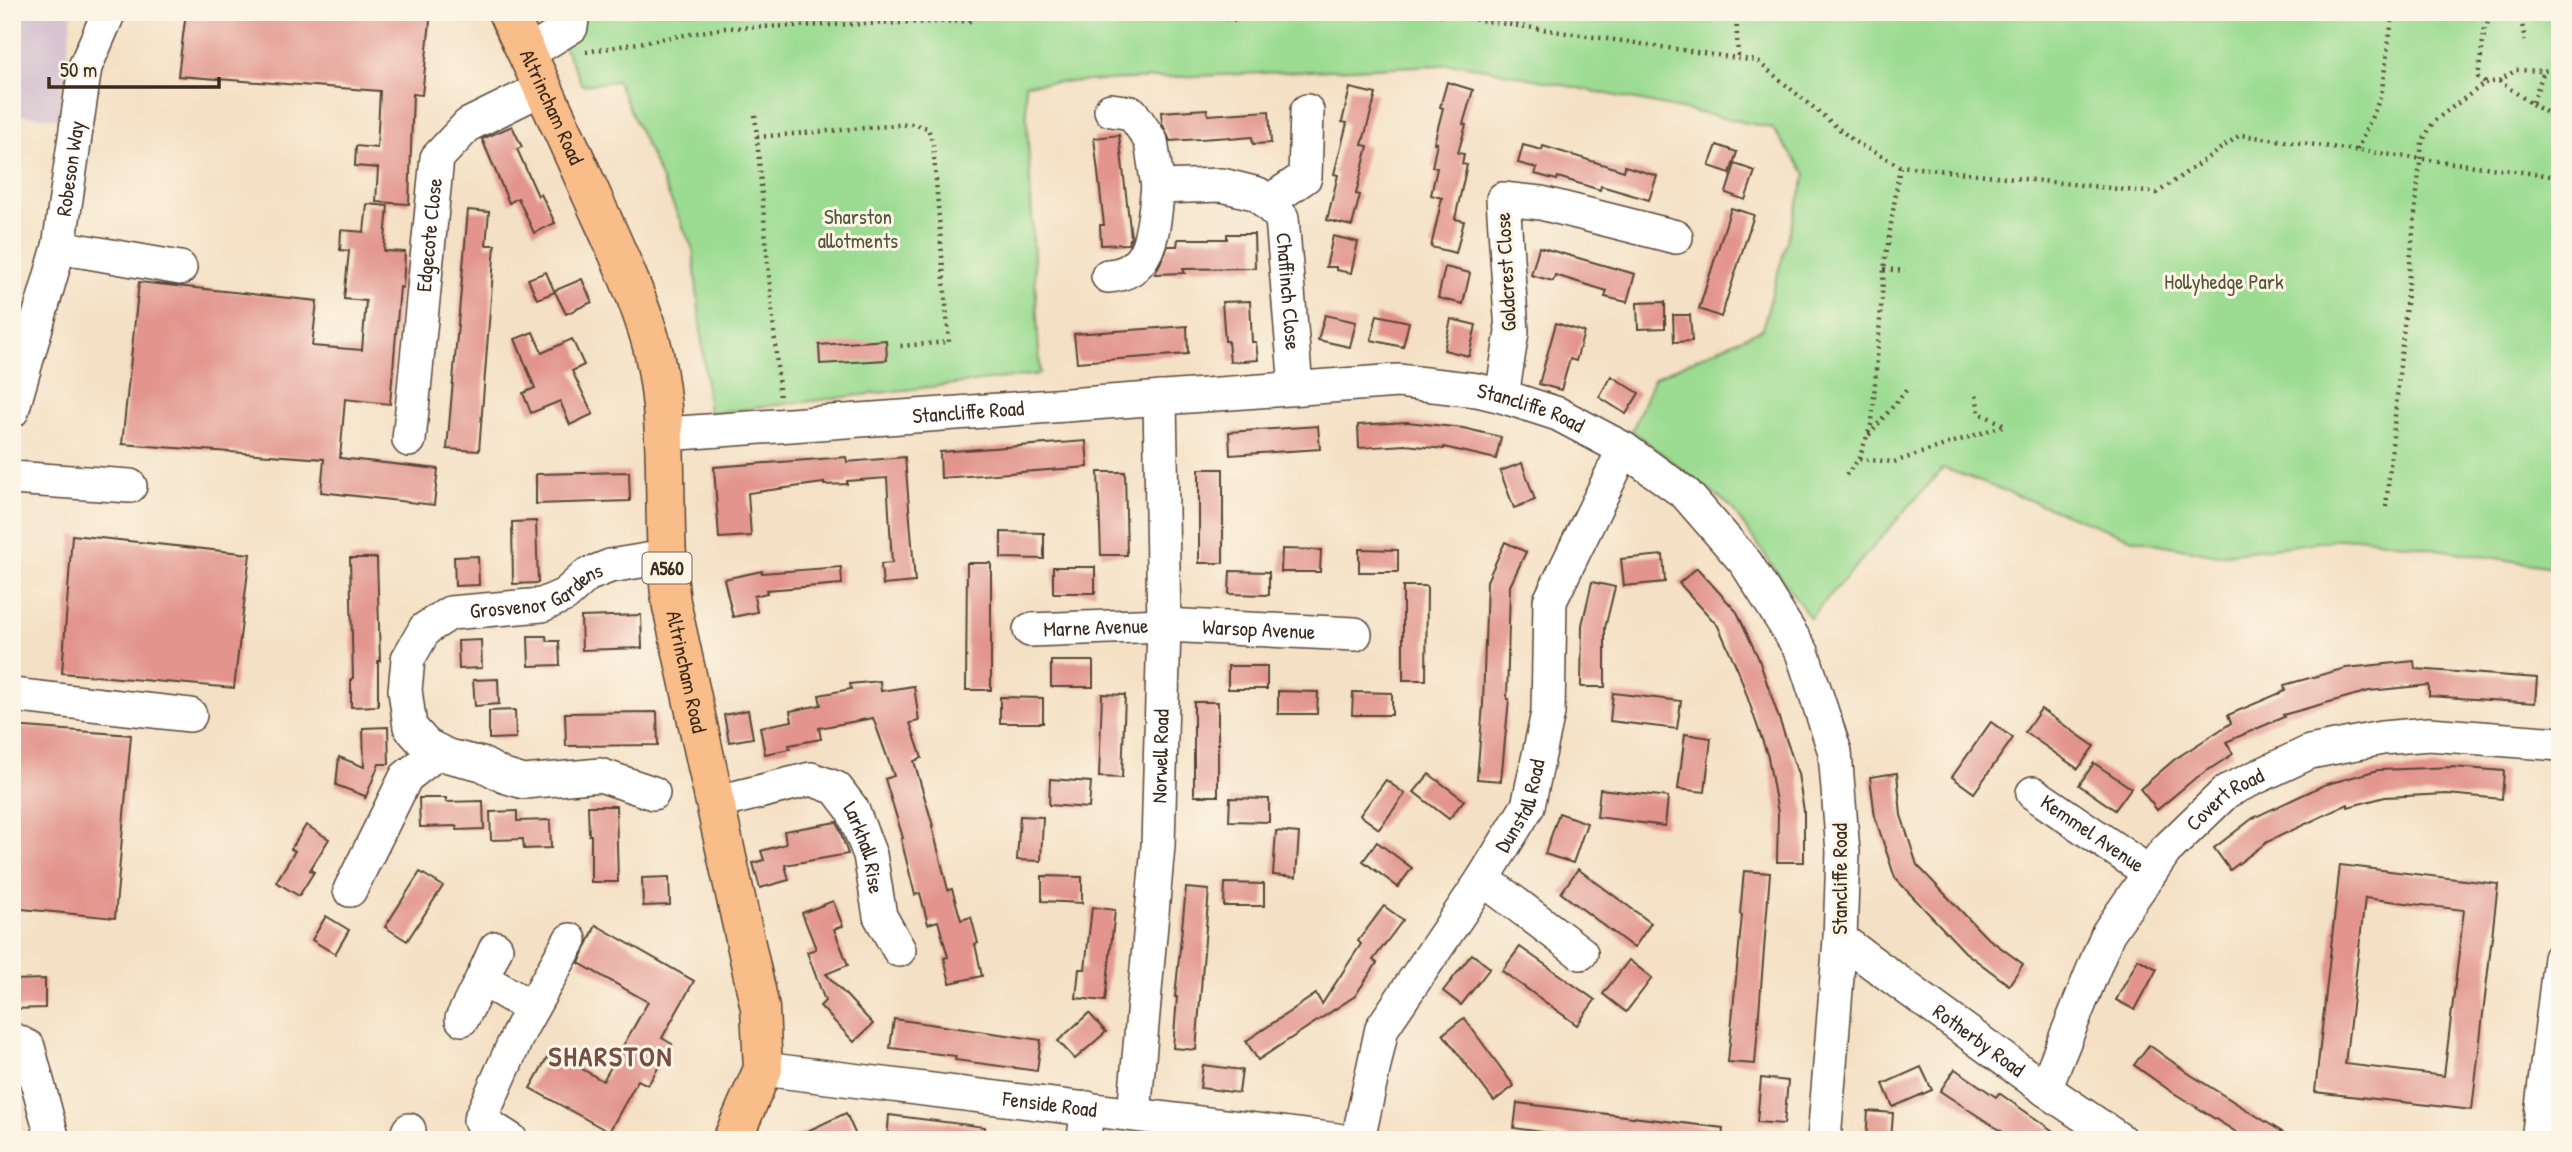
<svg xmlns="http://www.w3.org/2000/svg" width="2572" height="1152" font-family="'Patrick Hand',sans-serif">
<style>
.industrial{fill:#d0bdce}
.green{fill:#9cdc92;stroke:#6c8358;stroke-width:2}
.building{fill:#e2948d;fill-rule:evenodd}
.lines{fill:none;stroke-linecap:round;stroke-linejoin:round}
.minor-casing{stroke:#574537;stroke-width:36}
.major-casing{stroke:#574537;stroke-width:41}
.path{stroke:#574537;stroke-width:4.5;stroke-dasharray:2 5;stroke-linecap:butt}
.minor{stroke:#fff;stroke-width:33}
.major{stroke:#f8bd88;stroke-width:38}
.labels{text-anchor:middle;stroke-width:6;stroke-linejoin:round;paint-order:stroke}
.shield{fill:#fcf5e5;stroke:#75675a;stroke-width:2}
.shield-label{font-size:19px;font-weight:bold;fill:#3b2a1e}
.street-label{font-size:21px;fill:#3b2a1e;stroke:#fcf5e5}
.park-label{font-size:21px;fill:#53563b;stroke:#fcf5e5}
.district-label{font-size:28px;font-weight:bold;letter-spacing:2px;fill:#754f45;stroke:#fcf5e5}
</style>
<rect width="100%" height="100%" fill="#fcf5e5"/>
<filter id="ink" filterUnits="userSpaceOnUse"><feTurbulence type="fractalNoise" baseFrequency=".0143" numOctaves="2"/><feDisplacementMap in="SourceGraphic" scale="14" xChannelSelector="R" yChannelSelector="G"/><feConvolveMatrix kernelMatrix="1 2 1 2 8 2 1 2 1" color-interpolation-filters="sRGB"/></filter>
<filter id="wash" filterUnits="userSpaceOnUse"><feTurbulence type="fractalNoise" baseFrequency=".00686" numOctaves="4" result="noise"/><feDisplacementMap in="SourceGraphic" scale="28" xChannelSelector="R" yChannelSelector="G"/><feGaussianBlur stdDeviation="1.57" result="paint"/><feColorMatrix in="noise" values="0 0 0 0 0 0 0 0 0 0 0 0 0 0 0 0 0 1.4 0 .05"/><feComposite in="paint" operator="in"/></filter>
<g filter="url(#wash)">
<rect width="100%" height="100%" fill="#f4e0c4"/>
<!-- industrial -->
<polygon class="industrial" points="12,12 72,12 60,119 14,114 12,129"/>
<!-- green -->
<polygon class="green" points="548,12 2560,12 2560,568 2358,537 2218,555 2133,539 1943,468 1810,618 1730,506 1632,431 1654,378 1762,329 1806,174 1772,128 1461,64 1025,84 1040,374 709,413 693,249 617,81 582,85"/>
<g id="blocks">
<!-- building -->
<g class="building">
<polygon points="186,12 431,12 422,95 413,94 409,204 376,202 378,168 355,166 356,146 377,148 380,91 178,76"/>
<polygon points="1447,82 1473,90 1463,124 1466,125 1458,153 1464,154 1462,164 1467,165 1455,219 1464,221 1456,253 1431,247 1442,198 1431,195 1437,168 1432,167 1437,143 1434,143 1443,108 1440,107"/>
<polygon points="1350,88 1376,94 1362,145 1368,146 1356,194 1360,195 1352,226 1327,220 1338,175 1334,174 1347,123 1342,122"/>
<polygon points="1207,109 1208,115 1269,111 1271,143 1253,144 1252,137 1230,139 1230,137 1170,141 1162,123 1161,112"/>
<polygon points="512,126 522,147 517,149 538,196 541,194 555,223 534,233 518,198 509,203 482,139"/>
<polygon points="1119,135 1131,237 1128,244 1101,245 1100,225 1104,225 1094,138"/>
<polygon points="1523,145 1542,150 1543,146 1624,171 1625,166 1657,176 1649,200 1601,186 1600,190 1558,177 1557,180 1535,174 1537,168 1518,163"/>
<polygon points="1717,145 1737,152 1730,173 1709,166"/>
<polygon points="1735,164 1755,171 1745,200 1726,193"/>
<polygon points="367,204 388,206 384,251 405,252 403,288 400,287 390,404 345,399 340,458 438,469 434,505 321,492 324,459 122,444 139,282 317,301 312,346 362,350 366,301 344,299 349,251 340,250 341,230 364,232"/>
<polygon points="1731,208 1754,215 1721,317 1699,309"/>
<polygon points="468,210 489,212 486,245 495,245 479,451 447,449"/>
<polygon points="1227,234 1254,234 1255,268 1183,269 1185,273 1155,274 1168,246 1177,246 1178,239 1227,239"/>
<polygon points="1333,236 1358,242 1351,273 1336,270 1336,267 1326,267"/>
<polygon points="1539,247 1635,274 1627,302 1605,297 1607,291 1555,275 1553,281 1531,275"/>
<polygon points="1445,267 1470,273 1463,304 1438,298"/>
<polygon points="546,272 554,291 582,279 592,302 566,314 555,292 537,299 528,279"/>
<polygon points="1250,301 1252,342 1256,342 1258,360 1230,362 1228,341 1225,341 1222,302"/>
<polygon points="1665,302 1665,328 1638,329 1637,303"/>
<polygon points="1325,315 1356,322 1350,347 1318,340"/>
<polygon points="1377,315 1409,322 1403,347 1371,340"/>
<polygon points="1673,315 1690,315 1692,341 1674,342"/>
<polygon points="1451,319 1476,325 1469,356 1444,350"/>
<polygon points="1556,323 1584,332 1576,361 1570,359 1561,390 1539,384"/>
<polygon points="1187,326 1188,354 1077,362 1074,334"/>
<polygon points="533,332 542,353 572,339 584,365 572,371 593,414 570,425 560,401 531,413 523,393 535,388 515,339"/>
<polygon points="886,340 887,360 820,364 819,345"/>
<polygon points="1611,376 1639,393 1626,414 1599,397"/>
<polygon points="1407,422 1463,428 1501,437 1496,459 1444,447 1444,449 1405,445 1359,448 1358,425"/>
<polygon points="1318,426 1320,449 1230,455 1229,432"/>
<polygon points="1086,441 1088,467 941,478 940,452"/>
<polygon points="846,457 847,462 905,457 915,582 883,585 881,564 892,563 887,478 847,481 847,484 824,485 824,483 748,493 751,536 719,538 714,467"/>
<polygon points="1522,463 1535,500 1514,508 1500,471"/>
<rect x="1199" y="469" width="24" height="94"/>
<polygon points="629,472 630,501 536,504 536,474"/>
<polygon points="1098,472 1125,472 1127,555 1101,555"/>
<polygon points="536,521 538,583 513,584 512,522"/>
<polygon points="1001,532 1044,533 1044,559 1001,558"/>
<polygon points="72,535 250,554 234,688 62,673"/>
<polygon points="1505,542 1526,552 1510,586 1507,699 1509,699 1501,781 1477,779 1483,704 1487,581"/>
<polygon points="1282,549 1321,550 1320,572 1281,572"/>
<polygon points="1359,549 1398,550 1398,572 1359,572"/>
<polygon points="1663,555 1665,582 1624,586 1621,559"/>
<polygon points="478,556 479,585 455,586 454,557"/>
<polygon points="350,558 377,558 380,661 378,661 378,706 351,707 351,679 353,678"/>
<polygon points="967,563 991,563 991,690 966,690"/>
<polygon points="841,567 842,584 766,590 767,593 754,596 757,612 733,617 724,579 762,571 762,573"/>
<rect x="1053" y="567" width="42" height="26"/>
<polygon points="1697,568 1737,612 1758,657 1798,774 1804,811 1804,862 1777,862 1778,813 1768,757 1738,670 1718,626 1679,583"/>
<polygon points="1230,571 1269,572 1269,595 1229,594"/>
<polygon points="1592,582 1615,587 1605,628 1605,687 1581,687 1582,625"/>
<polygon points="1403,586 1427,586 1426,680 1403,680"/>
<polygon points="641,615 642,648 582,650 581,617"/>
<polygon points="528,636 546,636 547,641 559,641 560,665 529,666"/>
<polygon points="481,640 482,668 459,669 458,641"/>
<rect x="1051" y="661" width="42" height="26"/>
<polygon points="2414,661 2415,669 2537,678 2535,703 2429,696 2429,685 2369,691 2283,715 2284,717 2226,742 2233,754 2193,780 2157,810 2140,789 2175,759 2231,723 2228,715 2285,691 2284,685 2346,668"/>
<rect x="1228" y="666" width="39" height="23"/>
<polygon points="498,679 499,704 475,706 473,680"/>
<polygon points="880,681 881,691 914,686 919,721 910,723 922,758 914,761 933,826 932,826 948,890 952,889 961,920 971,917 978,943 975,944 982,976 950,983 944,958 948,957 938,921 928,924 920,893 915,895 901,839 903,838 885,779 894,776 873,718 819,728 821,739 789,745 790,749 765,754 760,727 792,721 790,711 821,705 819,695 851,689 850,684"/>
<polygon points="1278,691 1318,692 1317,714 1278,714"/>
<polygon points="1353,692 1392,693 1392,715 1352,715"/>
<polygon points="1613,693 1681,701 1677,729 1610,721"/>
<polygon points="1102,694 1125,695 1122,778 1099,777"/>
<polygon points="1000,697 1043,698 1043,723 1000,723"/>
<rect x="1194" y="702" width="24" height="94"/>
<polygon points="2041,709 2094,746 2078,769 2025,732"/>
<polygon points="515,710 516,738 489,739 489,711"/>
<polygon points="748,710 753,738 729,742 724,715"/>
<polygon points="657,712 658,745 566,746 565,713"/>
<polygon points="1991,722 2013,738 1974,793 1952,777"/>
<polygon points="12,726 131,735 115,918 12,908"/>
<polygon points="388,727 389,764 379,764 365,799 365,796 336,785 339,757 364,767 363,728"/>
<polygon points="1685,734 1711,738 1705,792 1678,789"/>
<polygon points="2094,763 2131,788 2115,810 2079,785"/>
<polygon points="2453,767 2504,771 2502,799 2447,794 2385,797 2348,807 2348,804 2267,842 2230,870 2214,848 2253,818 2324,785 2378,770"/>
<polygon points="1897,773 1901,815 1917,865 1985,936 2023,964 2009,985 1965,952 1895,878 1875,817 1870,777"/>
<polygon points="1429,774 1464,800 1449,819 1414,792"/>
<polygon points="1050,779 1091,782 1089,808 1049,805"/>
<polygon points="1386,780 1405,794 1379,829 1360,815"/>
<polygon points="1600,789 1668,797 1665,826 1597,817"/>
<polygon points="419,798 446,798 446,802 483,801 484,829 457,830 457,826 420,827"/>
<polygon points="1230,798 1269,799 1269,822 1229,821"/>
<polygon points="588,806 616,806 618,882 591,882 591,835 589,835"/>
<polygon points="517,811 517,821 550,820 551,848 524,849 523,839 491,840 490,812"/>
<polygon points="1559,813 1587,823 1573,863 1545,854"/>
<polygon points="1020,816 1043,817 1041,861 1017,860"/>
<polygon points="837,822 848,854 785,865 789,880 760,888 753,863 764,860 761,851 786,844 784,831"/>
<polygon points="306,825 329,839 310,870 314,872 299,896 276,882 295,851 291,849"/>
<polygon points="1276,831 1299,833 1296,877 1273,875"/>
<polygon points="1377,842 1412,868 1398,887 1363,861"/>
<path d="M2340,865L2498,884L2472,1110L2315,1092ZM2365,898L2464,910L2444,1076L2345,1064Z"/>
<polygon points="1578,869 1651,923 1634,948 1561,893"/>
<polygon points="1744,871 1770,873 1755,1064 1728,1062 1742,915 1740,914"/>
<polygon points="420,872 443,886 407,941 385,927"/>
<polygon points="1042,876 1082,877 1082,903 1042,901"/>
<polygon points="669,877 670,905 643,906 642,878"/>
<polygon points="1225,883 1264,884 1264,906 1224,906"/>
<polygon points="1186,888 1209,890 1196,1050 1173,1048 1177,997 1175,997"/>
<polygon points="833,901 843,926 834,929 848,965 826,974 873,1024 854,1042 820,1006 825,1001 807,952 816,949 802,913"/>
<polygon points="1384,906 1403,920 1373,960 1377,963 1355,996 1258,1060 1246,1041 1316,994 1322,1004 1361,944 1358,941"/>
<polygon points="1092,907 1115,910 1105,1001 1076,998 1079,969 1085,969"/>
<polygon points="326,916 349,930 335,954 312,940"/>
<polygon points="596,925 694,981 662,1038 672,1044 648,1085 638,1080 609,1132 530,1088 551,1051 603,1081 648,1002 579,963"/>
<polygon points="1520,947 1595,1000 1577,1025 1502,971"/>
<polygon points="1472,954 1490,968 1461,1005 1443,991"/>
<polygon points="2138,959 2157,969 2135,1010 2116,1000"/>
<polygon points="1629,960 1652,978 1626,1012 1603,994"/>
<polygon points="45,979 45,1008 12,1009 12,980"/>
<polygon points="1089,1013 1106,1032 1075,1059 1058,1041"/>
<polygon points="1464,1018 1514,1086 1494,1101 1443,1034"/>
<polygon points="894,1019 1041,1040 1037,1071 955,1060 956,1056 890,1048"/>
<polygon points="2149,1045 2191,1075 2295,1140 2249,1140 2169,1090 2134,1065"/>
<polygon points="1203,1065 1242,1070 1239,1093 1200,1088"/>
<polygon points="1921,1067 1932,1090 1893,1107 1883,1084"/>
<polygon points="1955,1069 1996,1097 1999,1093 2066,1140 2015,1140 1975,1114 1940,1091"/>
<polygon points="1761,1078 1788,1081 1784,1124 1757,1122"/>
<polygon points="1517,1103 1723,1128 1722,1140 1597,1140 1514,1128"/>
<polygon points="1868,1111 1893,1113 1891,1140 1866,1140"/>
<polygon points="846,1113 858,1140 788,1140"/>
<polygon points="889,1115 985,1127 984,1140 887,1140"/>
</g>
</g>
</g>
<g filter="url(#ink)">
<use href="#blocks" fill-opacity="0" stroke="#574537" stroke-width="2"/>
<g class="lines">
<!-- minor casing -->
<g class="minor-casing">
<g id="minor">
<polyline points="527,54 571,27 573,12"/>
<polyline points="1111,110 1132,113 1151,141 1158,187"/>
<polyline points="1267,203 1305,177 1307,111"/>
<polyline points="59,247 180,268"/>
<path id="s1" d="M1108,276C1155,273 1153,223 1158,187L1222,185L1258,194L1282,218L1296,388"/>
<polyline points="1502,396 1512,332 1503,199 1541,203 1676,237"/>
<path id="s2" d="M12,411L59,247L85,67L109,12"/>
<path id="s3" d="M666,434L1398,381L1477,390L1502,396L1558,414L1624,449L1686,494L1746,563L1802,652L1835,752L1843,852L1840,939L1824,1140"/>
<path id="s4" d="M409,440L437,158L468,125L543,88"/>
<polyline points="12,478 130,486"/>
<path id="s5" d="M1030,630L1164,625L1355,634"/>
<polyline points="12,695 190,715"/>
<path id="s6" d="M653,793L600,775L524,782L504,776L482,764L448,756L426,745L410,727L405,690L408,659L425,629L450,613L542,605L565,595L587,575L610,566L665,557"/>
<path id="s7" d="M2033,793L2150,873"/>
<path id="s8" d="M714,803L811,779L836,788L852,809L870,855L880,916L899,950"/>
<polyline points="1483,879 1581,953"/>
<polyline points="350,890 406,777 438,752"/>
<path id="s9" d="M1840,939L2045,1089L2120,1140"/>
<polyline points="482,979 496,948"/>
<polyline points="462,1019 482,979 532,1008"/>
<polyline points="12,1039 28,1047 53,1140"/>
<path id="s10" d="M763,1069L1337,1140"/>
<path id="s11" d="M2045,1089L2108,933L2165,851L2227,791L2310,752L2382,738L2429,734L2560,744"/>
<path id="s12" d="M1134,1114L1158,846L1164,625L1160,398"/>
<polyline points="405,1140 409,1130"/>
<polyline points="511,1140 480,1120 521,1028 570,940"/>
<polyline points="1084,1140 1087,1108"/>
<path id="s13" d="M1358,1140L1382,1028L1483,879L1528,806L1548,713L1550,601L1624,449"/>
<polyline points="2538,1140 2560,958"/>
</g>
</g>
<!-- major casing -->
<g class="major-casing">
<g id="major">
<path id="s14" d="M507,12C538,76 567,140 596,205C616,249 643,307 654,354C672,436 660,519 671,602L760,1008L763,1069L732,1140"/>
</g>
</g>
<!-- path -->
<g class="path">
<polyline points="1178,12 1236,20 1307,12"/>
<polyline points="1391,12 1445,15 1757,61 1855,142 1900,166 2157,193 2240,135 2560,177"/>
<polyline points="1736,12 1738,58"/>
<polyline points="2520,12 2525,41"/>
<polyline points="586,52 725,28 969,21 979,12"/>
<polyline points="2499,81 2532,104 2544,71"/>
<polyline points="2485,83 2499,81 2516,70 2544,71 2560,66"/>
<polyline points="2532,104 2560,120"/>
<polyline points="755,115 780,400"/>
<polyline points="757,137 911,124 928,128 933,144 949,342 900,346"/>
<polyline points="2357,150 2381,96 2393,12"/>
<polyline points="1884,269 1905,271"/>
<polyline points="1869,435 1908,388"/>
<polyline points="1859,459 1872,422 1884,269 1900,166"/>
<polyline points="1846,475 1859,459 1894,462 2005,425 1979,413 1976,394"/>
<polyline points="2386,507 2422,142 2434,121 2485,83 2478,77 2485,27 2494,12"/>
</g>
<!-- minor -->
<use href="#minor" class="minor"/>
<!-- major -->
<use href="#major" class="major"/>
</g>
</g>
<g class="labels">
<!-- shield labels -->
<rect class="shield" x="642.5" y="552.5" width="49" height="31" rx="5"/>
<g class="shield-label">
<text x="667" y="575">A560</text>
</g>
<!-- street labels -->
<g class="street-label">
<text dy="7" stroke="none"><textPath href="#s14" startOffset="105">Altrincham Road</textPath></text>
<text dy="7" stroke="none"><textPath href="#s2" startOffset="250">Robeson Way</textPath></text>
<text dy="7" stroke="none"><textPath href="#s4" startOffset="206">Edgecote Close</textPath></text>
<text transform="translate(1506 272) rotate(-93)" y="7">Goldcrest Close</text>
<text dy="7" stroke="none"><textPath href="#s1" startOffset="322">Chaffinch Close</textPath></text>
<text dy="7" stroke="none"><textPath href="#s3" startOffset="870">Stancliffe Road</textPath></text>
<text dy="7" stroke="none"><textPath href="#s3" startOffset="303">Stancliffe Road</textPath></text>
<text dy="7" stroke="none"><textPath href="#s6" startOffset="486">Grosvenor Gardens</textPath></text>
<text dy="7" stroke="none"><textPath href="#s5" startOffset="66">Marne Avenue</textPath></text>
<text dy="7" stroke="none"><textPath href="#s5" startOffset="229">Warsop Avenue</textPath></text>
<text dy="7" stroke="none"><textPath href="#s14" startOffset="693">Altrincham Road</textPath></text>
<text dy="7" stroke="none"><textPath href="#s12" startOffset="359">Norwell Road</textPath></text>
<text dy="7" stroke="none"><textPath href="#s11" startOffset="348">Covert Road</textPath></text>
<text dy="7" stroke="none"><textPath href="#s13" startOffset="378">Dunstall Road</textPath></text>
<text dy="7" stroke="none"><textPath href="#s7" startOffset="72">Kemmel Avenue</textPath></text>
<text dy="7" stroke="none"><textPath href="#s8" startOffset="194">Larkhall Rise</textPath></text>
<text transform="translate(1840 879) rotate(-90)" y="7">Stancliffe Road</text>
<text dy="7" stroke="none"><textPath href="#s9" startOffset="172">Rotherby Road</textPath></text>
<text dy="7" stroke="none"><textPath href="#s10" startOffset="289">Fenside Road</textPath></text>
</g>
<!-- park labels -->
<g class="park-label">
<text x="858" y="224">Sharston<tspan x="858" dy="24">allotments</tspan></text>
<text x="2224" y="289">Hollyhedge Park</text>
</g>
<!-- district labels -->
<g class="district-label">
<text x="611" y="1066">SHARSTON</text>
</g>
</g>
<!-- margin -->
<rect width="2572" height="1152" fill="none" stroke="#fcf5e5" stroke-width="42"/>
<!-- scale -->
<path d="M49 77v10h170v-10" fill="none" stroke="#3b2a1e" stroke-width="3.5"/>
<text x="60" y="77" font-size="21" fill="#3b2a1e" stroke="#fcf5e5" stroke-width="5" paint-order="stroke">50 m</text>
</svg>
